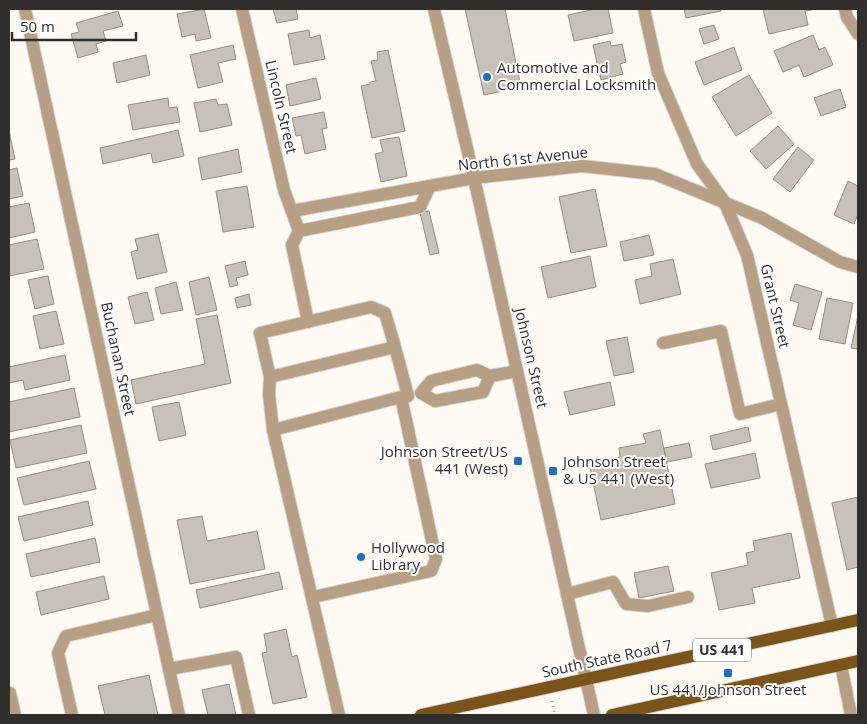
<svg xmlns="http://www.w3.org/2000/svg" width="867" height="724" font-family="'Open Sans',sans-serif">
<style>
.building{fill:#c7c1ba;stroke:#938d86}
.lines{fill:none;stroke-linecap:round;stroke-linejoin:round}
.minor-casing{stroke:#dad5d0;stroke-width:14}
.major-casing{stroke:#dad5d0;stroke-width:14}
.path{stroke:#a5a29d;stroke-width:3;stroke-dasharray:1 4;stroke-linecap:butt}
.minor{stroke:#b69f84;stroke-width:12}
.major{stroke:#7a541a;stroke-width:12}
.poi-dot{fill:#216ebd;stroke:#fff;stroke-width:2}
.labels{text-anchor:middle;stroke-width:4;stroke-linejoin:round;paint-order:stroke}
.shield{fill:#fff;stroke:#6f6d6b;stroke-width:1}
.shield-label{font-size:14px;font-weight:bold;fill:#312f2c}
.poi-label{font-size:15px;fill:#312f2c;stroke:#fff;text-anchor:start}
.street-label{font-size:15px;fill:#312f2c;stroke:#fff}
</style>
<rect width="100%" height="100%" fill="#fffaf4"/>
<!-- building -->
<g class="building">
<polygon points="204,9 211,38 196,41 195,34 182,37 177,14"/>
<polygon points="273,9 296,9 298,19 277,23"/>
<polygon points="465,9 505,9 521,87 484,95"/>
<polygon points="595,9 608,9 613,33 574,41 568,15"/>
<polygon points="684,9 720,9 721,11 686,18"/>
<polygon points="763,9 811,9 812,10 805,11 808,25 769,34"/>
<polygon points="118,11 123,26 103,31 106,41 96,44 98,52 78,58 71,34 79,32 76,23"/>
<polygon points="714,25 719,39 704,44 699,29"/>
<polygon points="309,30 310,38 320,35 325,59 294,65 288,34"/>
<polygon points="813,35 819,50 825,47 833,65 804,77 799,65 783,72 774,51"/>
<polygon points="610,41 611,46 622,44 626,62 620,64 623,74 601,80 593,45"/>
<polygon points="233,45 236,59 218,63 223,82 198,88 190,55"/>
<polygon points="734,47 742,70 704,85 695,62"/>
<polygon points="388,50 405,131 372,138 361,86 370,84 370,82 376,81 371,61 378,60 377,52"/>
<polygon points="146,55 150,75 117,83 113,63"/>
<polygon points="749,75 772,113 736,136 712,97"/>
<polygon points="316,78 321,99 290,106 286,85"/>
<polygon points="840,89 846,107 821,116 814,98"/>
<polygon points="168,98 169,108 177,107 180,122 133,130 128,105"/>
<polygon points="216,99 218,105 227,104 232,125 200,132 194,103"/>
<polygon points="324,112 327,128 322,129 326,149 305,154 301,135 296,136 292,118"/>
<polygon points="778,126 794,144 766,169 750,151"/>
<polygon points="178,130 184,156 153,163 151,153 103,164 100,148"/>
<polygon points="9,131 15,159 9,160"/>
<polygon points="399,137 407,176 381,182 375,154 383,152 380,140"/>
<polygon points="798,147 814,160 790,192 773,179"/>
<polygon points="238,149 242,172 202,180 198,158"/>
<polygon points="17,168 23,196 9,199 9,170"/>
<polygon points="848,181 858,186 858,214 854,224 834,215"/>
<polygon points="247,186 254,227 223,232 216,191"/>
<polygon points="595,189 607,246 571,253 559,197"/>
<polygon points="29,203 35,232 9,238 9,207"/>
<polygon points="429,211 439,253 430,255 420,212"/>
<polygon points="158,234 167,272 137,279 131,252 138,250 135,239"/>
<polygon points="649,235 654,255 624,261 620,242"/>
<polygon points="37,239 44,269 9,276 9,245"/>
<polygon points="590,256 596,287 548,298 541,267"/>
<polygon points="673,259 681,294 640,304 635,280 652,276 650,264"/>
<polygon points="245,261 248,275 236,278 238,285 230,287 225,266"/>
<polygon points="48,276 54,304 35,309 28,280"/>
<polygon points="209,277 217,310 196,315 189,282"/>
<polygon points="176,282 183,310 161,314 155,288"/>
<polygon points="795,284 822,292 811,330 793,325 799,303 790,300"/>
<polygon points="147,292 154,320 135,324 128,297"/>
<polygon points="249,294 251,305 237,308 235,298"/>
<polygon points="827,298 853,303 845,344 819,339"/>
<polygon points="56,311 64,344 40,349 33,316"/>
<polygon points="217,315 231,383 136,404 131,380 205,364 196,319"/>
<polygon points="858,316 858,349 851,348"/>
<polygon points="627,337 634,372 614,376 606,341"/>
<polygon points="65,355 70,380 25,390 23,380 9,383 9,367"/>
<polygon points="610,382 615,405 570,415 564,392"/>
<polygon points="74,388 80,417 9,432 9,402"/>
<polygon points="179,402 186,435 159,441 152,407"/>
<polygon points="81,425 87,453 16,468 10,440"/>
<polygon points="748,427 751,441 713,450 710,436"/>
<polygon points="660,430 675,504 601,520 589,463 620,457 619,448 646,443 643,434"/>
<polygon points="689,443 692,457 667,462 664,448"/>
<polygon points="755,453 760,478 711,488 705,464"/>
<polygon points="89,461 96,489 24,505 17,478"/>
<polygon points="858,497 858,567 847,570 832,503"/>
<polygon points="88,501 93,525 24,541 18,517"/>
<polygon points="202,516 207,541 257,531 265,569 190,584 177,520"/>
<polygon points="791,533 800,578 752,588 755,603 719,610 711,573 748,565 746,553 755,551 753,541"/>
<polygon points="95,538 100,562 31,577 26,554"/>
<polygon points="668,566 674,591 639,598 634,573"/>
<polygon points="279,572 283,589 200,608 196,590"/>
<polygon points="104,576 109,599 41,615 36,592"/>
<polygon points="286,629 292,657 297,655 307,697 273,704 262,653 267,652 264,634"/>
<polygon points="149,675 158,715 105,715 98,686"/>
<polygon points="229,684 236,715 208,715 202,690"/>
</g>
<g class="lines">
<!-- minor casing -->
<g class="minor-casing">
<g id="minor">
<polyline points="25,9 179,715"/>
<polyline points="242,9 284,190 299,231"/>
<polyline points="434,9 474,178 594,715"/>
<polyline points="644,9 658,73 697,164 724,201 747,255 832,626"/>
<polyline points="845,9 847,17 858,34"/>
<polyline points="292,211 474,178 582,166 655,174 762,218 840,262 858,267"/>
<polyline points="308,322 292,245 299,231 420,207 430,186"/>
<polyline points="663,343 721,331 740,414 781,404"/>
<polyline points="395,347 385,313 371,307 260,333 270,377 395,347 408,396"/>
<polyline points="490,376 483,392 435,401 421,393 431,381 477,370 490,376 517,371"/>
<polyline points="270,377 269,394 273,430"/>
<polyline points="567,594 613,582 626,604 648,606 688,597"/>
<polyline points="313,597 431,571 436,559 401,397 273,430 339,715"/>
<polyline points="841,665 851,715"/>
<polyline points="169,669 236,657 249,715"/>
<polyline points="9,694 10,693 15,715"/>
<polyline points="72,715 58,653 66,636 157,615"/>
</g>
</g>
<!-- major casing -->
<g class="major-casing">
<g id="major">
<polyline points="421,715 858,620"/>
<polyline points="612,715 858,661"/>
</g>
</g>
<!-- path -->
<polyline class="path" points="552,701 555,715"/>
<!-- minor -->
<use href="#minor" class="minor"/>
<!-- major -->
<use href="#major" class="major"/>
</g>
<!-- markers -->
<g class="poi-dot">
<circle cx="487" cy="77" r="5"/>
<rect x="513" y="456" width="10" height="10" rx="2.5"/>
<rect x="548" y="466" width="10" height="10" rx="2.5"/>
<circle cx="361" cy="557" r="5"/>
<rect x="723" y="668" width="10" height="10" rx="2.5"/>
</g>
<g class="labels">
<!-- shield labels -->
<rect class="shield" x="693" y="638.5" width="58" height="23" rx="4"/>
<g class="shield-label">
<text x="722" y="655">US 441</text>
</g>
<!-- poi labels -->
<g class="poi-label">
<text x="497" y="73">Automotive and<tspan x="497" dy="17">Commercial Locksmith</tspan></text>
<text x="508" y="457" text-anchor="end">Johnson Street/US<tspan x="508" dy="17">441 (West)</tspan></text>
<text x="563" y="467">Johnson Street<tspan x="563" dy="17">&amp; US 441 (West)</tspan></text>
<text x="371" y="553">Hollywood<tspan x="371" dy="17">Library</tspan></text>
<text x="728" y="695" text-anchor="middle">US 441/Johnson Street</text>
</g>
<!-- street labels -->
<g class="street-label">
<text transform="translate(281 107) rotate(77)" y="5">Lincoln Street</text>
<text transform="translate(523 159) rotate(-6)" y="5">North 61st Avenue</text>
<text transform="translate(775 306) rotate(77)" y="5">Grant Street</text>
<text transform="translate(531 358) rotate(77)" y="5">Johnson Street</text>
<text transform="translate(118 359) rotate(78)" y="5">Buchanan Street</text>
<text transform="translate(607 659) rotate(-12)" y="5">South State Road 7</text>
</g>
</g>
<!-- border -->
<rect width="867" height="724" fill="none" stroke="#312f2c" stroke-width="20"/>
<!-- scale -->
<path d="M12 32v8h124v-8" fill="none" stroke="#312f2c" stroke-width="2.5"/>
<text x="20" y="32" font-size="15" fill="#312f2c" stroke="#ffffff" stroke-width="4" paint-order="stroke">50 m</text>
</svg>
